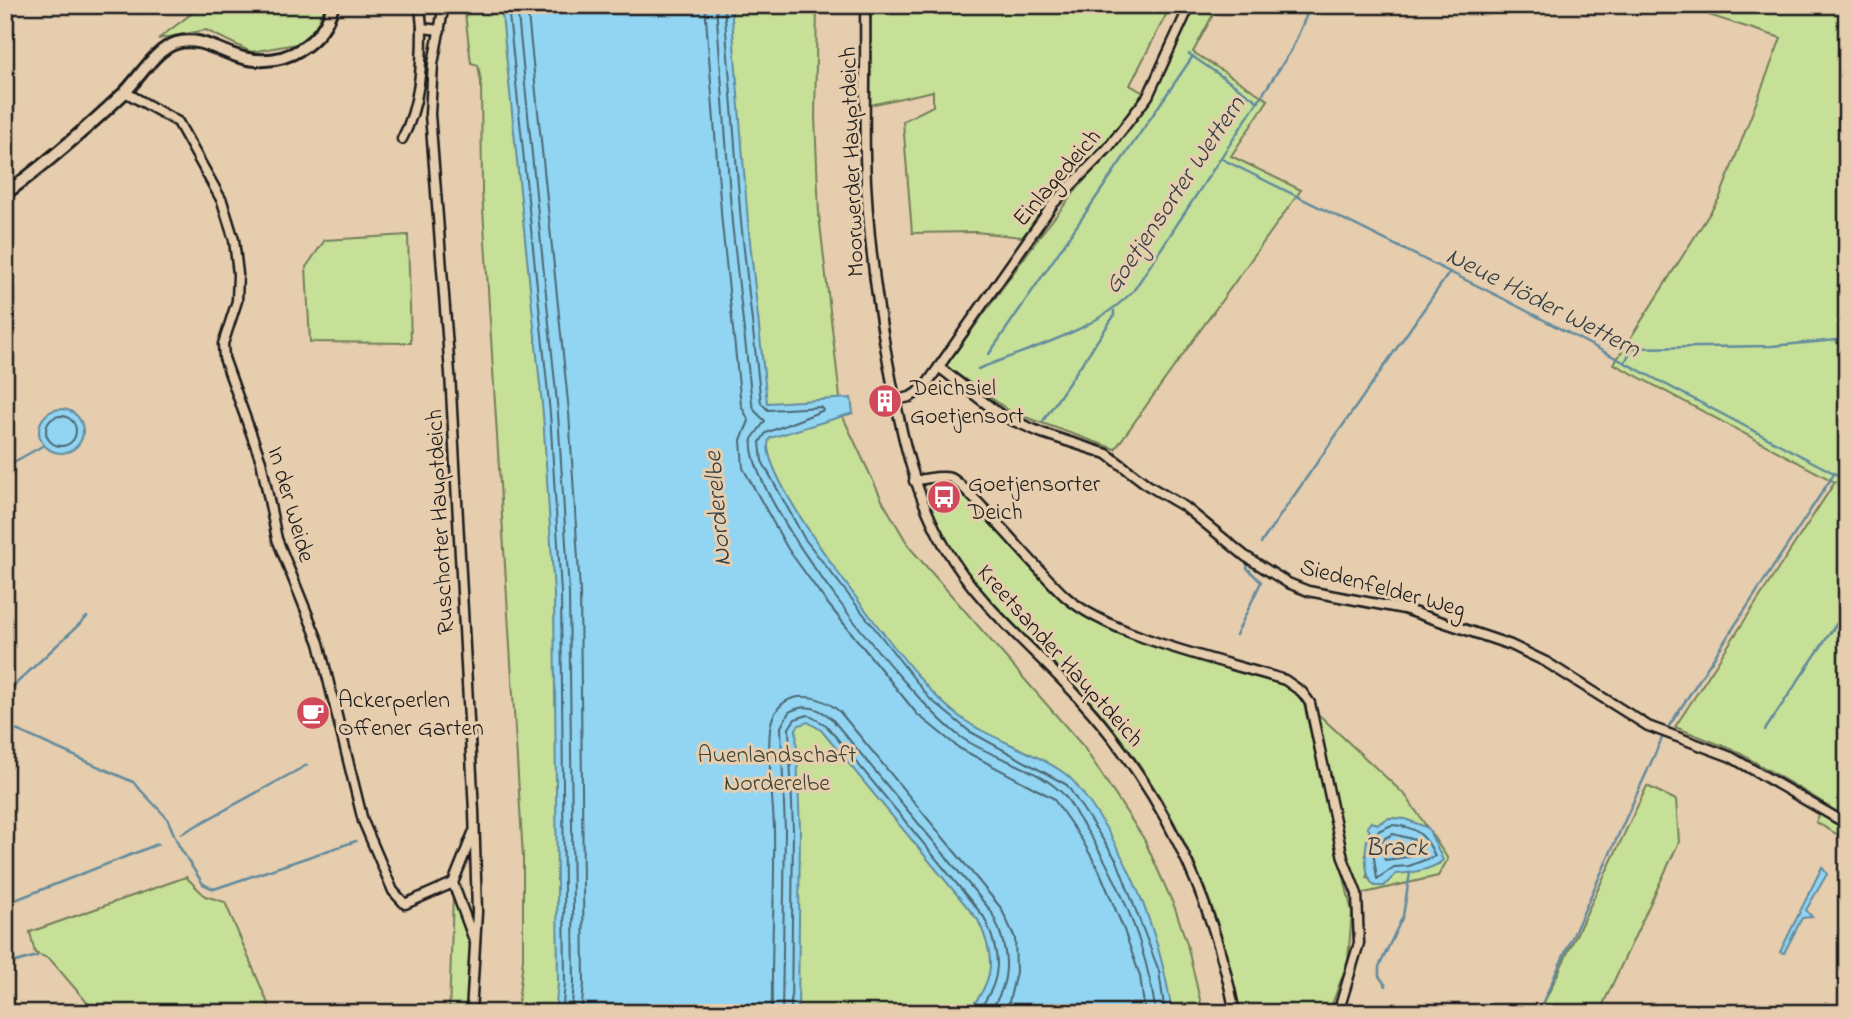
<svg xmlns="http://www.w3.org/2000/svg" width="1852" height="1018" font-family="'Indie Flower',sans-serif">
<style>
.green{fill:#c7e097;stroke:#727e5a;stroke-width:2;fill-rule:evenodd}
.water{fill:#91d5f3;stroke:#628b9d;stroke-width:2}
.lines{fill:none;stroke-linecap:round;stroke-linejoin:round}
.shore{stroke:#4b6672;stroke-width:2}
.stream{stroke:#628b9d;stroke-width:2.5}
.street-casing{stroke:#1c1c1c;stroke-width:13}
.secondary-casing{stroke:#1c1c1c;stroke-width:16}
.street{stroke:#e6cdae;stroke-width:8}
.secondary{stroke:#e6cdae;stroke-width:10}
.labels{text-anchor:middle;stroke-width:6;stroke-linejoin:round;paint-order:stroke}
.street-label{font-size:24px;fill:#1c1c1c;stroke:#e6cdae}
.poi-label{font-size:24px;fill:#1c1c1c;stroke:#e6cdae;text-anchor:start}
.park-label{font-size:24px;fill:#3e4335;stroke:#e6cdae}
.water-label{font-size:26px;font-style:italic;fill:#334147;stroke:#e6cdae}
</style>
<rect width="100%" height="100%" fill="#e6cdae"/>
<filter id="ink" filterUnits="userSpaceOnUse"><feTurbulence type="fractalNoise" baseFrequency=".0143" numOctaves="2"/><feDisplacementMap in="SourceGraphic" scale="14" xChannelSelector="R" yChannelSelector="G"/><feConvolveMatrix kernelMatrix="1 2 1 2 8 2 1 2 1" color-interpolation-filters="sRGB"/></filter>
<g filter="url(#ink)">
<!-- green -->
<g class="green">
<polygon points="203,5 328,5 321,25 296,44 251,52 206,30 158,39"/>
<polygon points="464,5 817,5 815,117 819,215 842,415 883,502 910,548 1083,746 1144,839 1175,908 1187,944 1203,1013 517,1013 523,959 523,857 482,192 481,82 478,65 471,63"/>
<polygon points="871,5 1169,5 1170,7 1130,85 1147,95 1022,237 976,232 912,233 903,121 933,106 933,91 870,105"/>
<polygon points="1193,5 1217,7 1193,52 1268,100 1231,156 1301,190 1115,449 1011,412 946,366 1042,233 1150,98"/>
<polygon points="1702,5 1847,5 1847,840 1816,822 1824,803 1736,751 1675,727 1835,482 1614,364 1720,197 1781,38 1699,12"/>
<polygon points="408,235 411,343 310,342 306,267 325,240"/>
<path d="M956,484L1066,604L1096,620L1163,648L1283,684L1303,700L1352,912L1348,960L1329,1013H1240C1219,896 1168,789 1089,700C1034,639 962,588 931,508Z"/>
<path d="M1317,713L1406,796L1448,859L1438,876L1360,894L1347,859ZM1389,818L1405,819L1428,828L1439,864L1396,873L1384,886H1375L1367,877L1368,861L1365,856L1371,822L1378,824Z"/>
<polygon points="1647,786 1676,800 1679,842 1599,1013 1539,1013"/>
<polygon points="186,877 205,896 225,902 272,1013 96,1013 50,959 35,953 30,932"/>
<polygon points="453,895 471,941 466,1013 449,1013"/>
</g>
<!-- water -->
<g class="water">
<path d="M501,5H731L748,222L767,403L851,398L853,413L770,438C749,468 907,667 935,695C946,706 960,718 972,725C996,740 1058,762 1074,782C1126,847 1160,931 1172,1013H967C995,980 996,958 978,920L821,730L808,722L799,725L796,729L800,830L798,1013H555L558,984L554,594L543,414Z"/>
<circle cx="61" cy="431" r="22"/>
<path d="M1389,818L1405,819L1428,828L1443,860C1433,870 1410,873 1396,874L1384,886H1375C1363,877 1364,844 1370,831L1367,827L1371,822L1378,824Z"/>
<polygon points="1822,867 1827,874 1806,910 1812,917 1802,918 1784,953 1780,952"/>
</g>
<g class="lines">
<!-- shore -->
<g class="shore">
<polyline points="508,5 550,413 561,593 565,984 562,1013"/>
<polyline points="517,5 558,413 569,593 574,984 571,1013"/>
<polyline points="527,5 569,412 580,592 584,984 581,1013"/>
<polyline points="705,5 722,224 741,405 749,421 741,440 743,468 788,549 824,599 917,714 959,748 1053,798 1082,840 1099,870 1124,930 1140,976 1145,1013"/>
<path d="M716,5L732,223L752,403L755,411L765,421L752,439C744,496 912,703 962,738C992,758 1033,766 1060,791C1068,797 1073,809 1078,817C1118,875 1146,943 1156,1013"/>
<polyline points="724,5 741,222 761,403 768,410 821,407 824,410 766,433 760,442 762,461 804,538 930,699 969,731 1067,785 1117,861 1159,971 1165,1013"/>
<circle cx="61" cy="431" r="15"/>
<path d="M1392,825C1415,826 1426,835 1435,856L1409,866L1394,867L1377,879L1372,843L1378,831Z"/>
<polygon points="1393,834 1416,840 1421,851 1407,857 1385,860 1381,845 1385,838"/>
<path d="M772,1013C771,952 775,891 774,830C774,805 764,736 773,717C786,688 820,694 840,712L1001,908L1015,938L1016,972L1009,1002L1001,1013"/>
<path d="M782,1013L785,830L781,727L789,712C805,703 819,707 832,719L991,911C1008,946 1015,980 988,1013"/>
<path d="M791,1013L793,830L789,728L795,719L808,715L826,725L984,917C1001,954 1004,980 976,1013"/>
</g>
<!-- stream -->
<g class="stream">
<polyline points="1189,54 1259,102"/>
<polyline points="1222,159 1502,298 1847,480"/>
<polyline points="989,354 1193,56"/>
<polyline points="1625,362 1632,348 1772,346 1847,339"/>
<path d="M978,369C1032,347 1094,332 1134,290L1291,51L1311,5"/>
<polyline points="1043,421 1114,316 1114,311"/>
<polyline points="5,467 44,445"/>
<polyline points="1261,543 1449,273"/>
<polyline points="1236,635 1261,582 1247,568 1248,564"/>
<polyline points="5,694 87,617"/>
<polyline points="5,725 133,782 167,818 179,846 203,884 214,889 356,841"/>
<polyline points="1669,726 1834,474"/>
<polyline points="1765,730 1847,608"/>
<polyline points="181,834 307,765"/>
<polyline points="5,904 158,844"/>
<polyline points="5,965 37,956"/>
<polyline points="1386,986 1379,976 1379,967 1403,916 1410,873"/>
<polyline points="1538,1013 1663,736"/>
</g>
<!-- street casing -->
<g class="street-casing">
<g id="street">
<polyline points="420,5 422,28 440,30"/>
<polyline points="444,5 433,64 430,114 450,373 474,811 477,912 471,1013"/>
<path d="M865,5C866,56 864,106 865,156C867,233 877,308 892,383C903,441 915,495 945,547C978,605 1033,648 1078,697C1160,786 1212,895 1235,1013"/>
<polyline points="125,92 178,122 222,201 234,240 238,274 237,301 223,344 224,358 261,461 277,539 319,643 363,821 393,891 405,904 453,883 473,833"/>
<path d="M402,139C420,106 422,65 422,28"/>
<polyline points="940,368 1002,416 1042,433 1107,454 1149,486 1185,507 1245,556 1288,583 1308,591 1404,609 1511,645 1546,662 1648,726 1731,757 1847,824"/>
<polyline points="895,400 910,397 924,388 1053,204 1108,148 1148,96 1190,5"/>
<path d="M914,481C925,479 940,475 951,478C964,482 1045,579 1066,597C1113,638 1224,661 1285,680L1302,692L1310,703L1343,858L1357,894L1359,943L1338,1013"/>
<polyline points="453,883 474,940"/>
</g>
</g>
<!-- secondary casing -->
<g class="secondary-casing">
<path id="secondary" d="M5,194C47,163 86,129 123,94C140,78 153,51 176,43C202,35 223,55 248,59C287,66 323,43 333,5"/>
</g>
<!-- street -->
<use href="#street" class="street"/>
<!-- secondary -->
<use href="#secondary" class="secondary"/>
</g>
</g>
<!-- icons -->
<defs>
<g id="building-disc" transform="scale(1.75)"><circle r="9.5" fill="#d1495b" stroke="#e6cdae"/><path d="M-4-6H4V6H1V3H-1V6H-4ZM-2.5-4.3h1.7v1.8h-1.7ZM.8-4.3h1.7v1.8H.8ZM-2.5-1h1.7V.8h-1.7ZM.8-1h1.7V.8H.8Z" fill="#fff"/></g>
<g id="bus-disc" transform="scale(1.75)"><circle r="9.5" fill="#d1495b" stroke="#e6cdae"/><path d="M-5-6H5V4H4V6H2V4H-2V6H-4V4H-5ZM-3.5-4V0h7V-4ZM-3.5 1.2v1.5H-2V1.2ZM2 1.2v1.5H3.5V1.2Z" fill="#fff"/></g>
<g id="cafe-disc" transform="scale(1.75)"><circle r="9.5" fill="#d1495b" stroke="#e6cdae"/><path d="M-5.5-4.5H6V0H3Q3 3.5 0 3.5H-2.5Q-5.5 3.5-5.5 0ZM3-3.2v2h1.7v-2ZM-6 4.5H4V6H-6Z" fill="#fff"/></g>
</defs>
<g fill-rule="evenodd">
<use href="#building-disc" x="885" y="401"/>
<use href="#bus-disc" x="944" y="497"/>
<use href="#cafe-disc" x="313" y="713"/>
</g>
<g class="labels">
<!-- street labels -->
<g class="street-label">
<text transform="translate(851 162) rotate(-92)" y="8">Moorwerder Hauptdeich</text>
<text transform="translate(1056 177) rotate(-49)" y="8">Einlagedeich</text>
<text transform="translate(292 504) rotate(74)" y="8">In der Weide</text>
<text transform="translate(439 522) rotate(-93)" y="8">Ruschorter Hauptdeich</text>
<text transform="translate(1383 587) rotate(15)" y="8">Siedenfelder Weg</text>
<text transform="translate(1061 655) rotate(48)" y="8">Kreetsander Hauptdeich</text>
</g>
<!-- poi labels -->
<g class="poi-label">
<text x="910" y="395">Deichsiel<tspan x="910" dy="28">Goetjensort</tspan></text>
<text x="968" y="491">Goetjensorter<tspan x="968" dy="28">Deich</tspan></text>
<text x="338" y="707">Ackerperlen<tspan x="338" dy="28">Offener Garten</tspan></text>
</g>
<!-- park labels -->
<g class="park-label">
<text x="777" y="762">Auenlandschaft<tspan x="777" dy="28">Norderelbe</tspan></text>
</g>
<!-- water labels -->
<g class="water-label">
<text transform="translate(1173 194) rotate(-56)" y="9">Goetjensorter Wettern</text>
<text transform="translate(1544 301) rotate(27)" y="9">Neue Höder Wettern</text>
<text transform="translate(716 509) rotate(-95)" y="9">Norderelbe</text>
<text x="1396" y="855">Brack</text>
</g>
</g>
<!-- margin -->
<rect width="1852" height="1018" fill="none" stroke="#e6cdae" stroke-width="28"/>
<rect x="14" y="14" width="1824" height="990" fill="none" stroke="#1c1c1c" stroke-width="2.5" filter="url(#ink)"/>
</svg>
